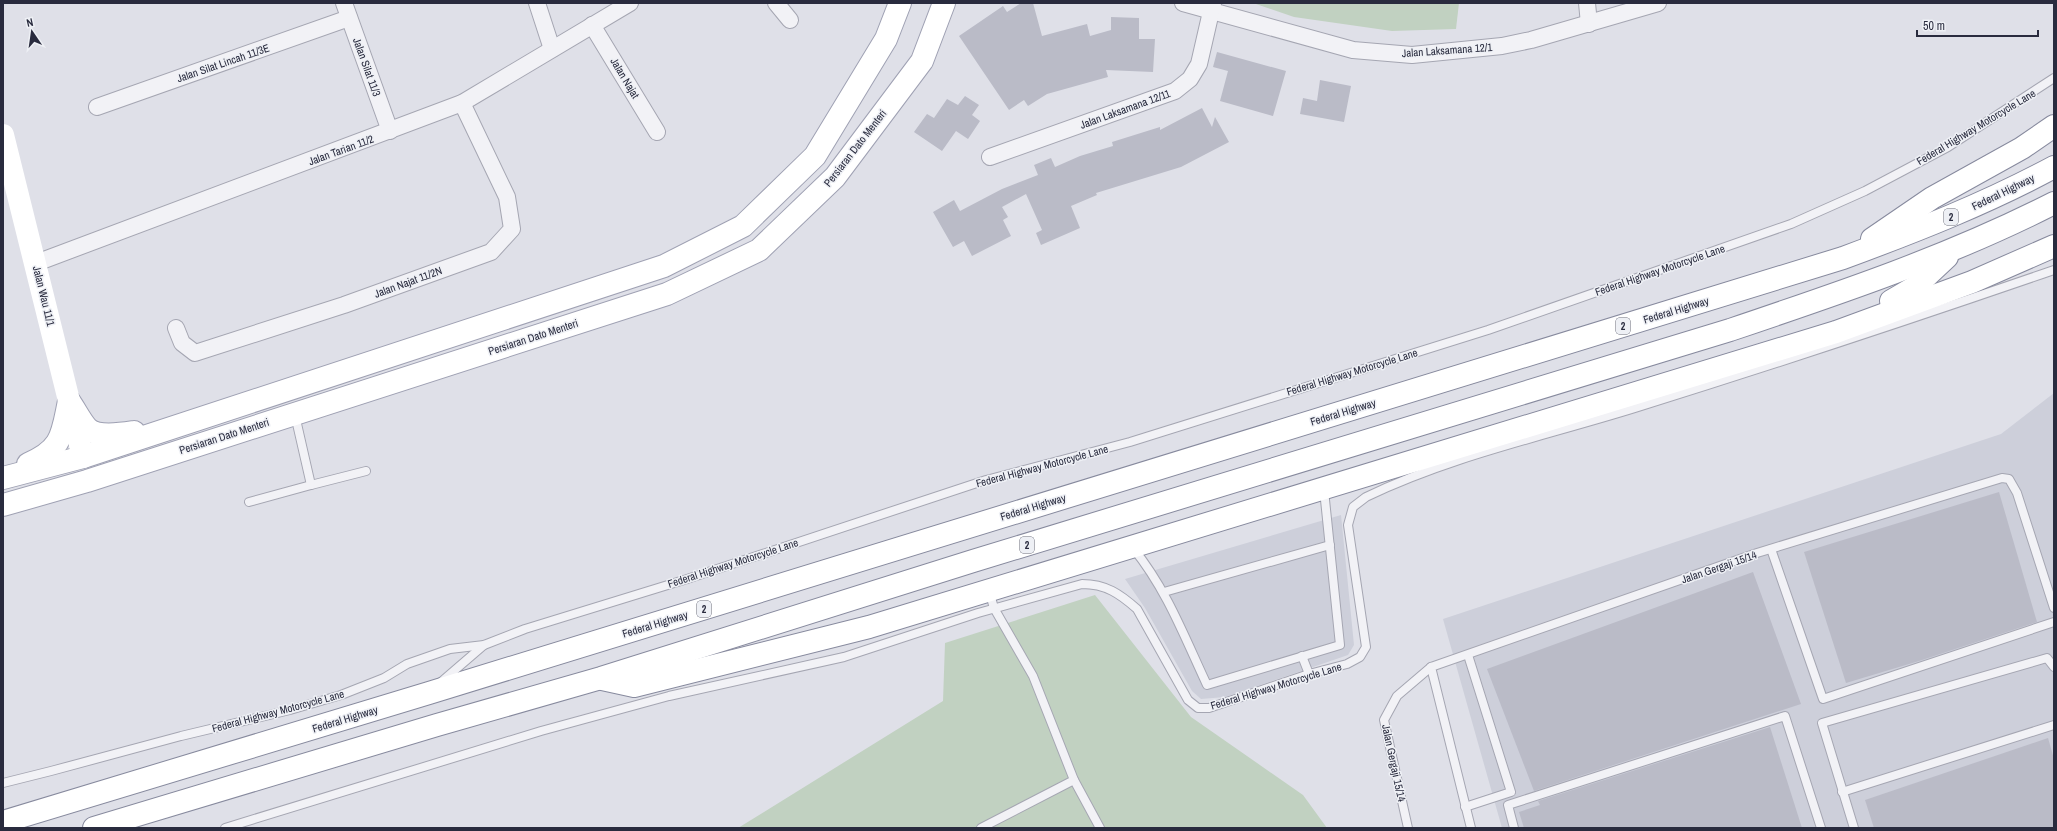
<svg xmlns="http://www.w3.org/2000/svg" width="2057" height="831" font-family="'Archivo Narrow',sans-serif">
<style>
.built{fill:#cdcfda}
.green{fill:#c1d1c1}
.building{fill:#babbc7}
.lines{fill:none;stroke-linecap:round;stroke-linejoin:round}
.lane-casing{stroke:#a5a6b2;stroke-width:10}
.street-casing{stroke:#a5a6b2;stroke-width:18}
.primary-casing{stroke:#9fa1b3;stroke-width:24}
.highway-casing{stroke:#878a9e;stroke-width:24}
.lane{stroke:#f2f2f6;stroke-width:8}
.street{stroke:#f2f2f6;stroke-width:16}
.secondary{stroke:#fff;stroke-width:22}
.primary{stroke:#fff;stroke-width:22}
.highway{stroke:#fff;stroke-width:22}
.labels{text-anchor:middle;stroke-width:3;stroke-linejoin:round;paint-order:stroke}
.shield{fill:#eef0f5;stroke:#646675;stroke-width:1}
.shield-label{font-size:10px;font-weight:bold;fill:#292b3e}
.street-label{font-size:11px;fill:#292b3e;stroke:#eef0f5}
</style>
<rect width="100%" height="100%" fill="#dfe0e8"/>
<!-- built -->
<g class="built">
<polygon points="2054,393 2054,828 1502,828 1443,619 2001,434"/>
<polygon points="1341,515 1354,645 1348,655 1225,697 1201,699 1192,691 1145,608 1125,579"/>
</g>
<!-- green -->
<g class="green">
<polygon points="1253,3 1459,3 1456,29 1392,31 1294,17"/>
<polygon points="1095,595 1191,717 1303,795 1327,828 738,828 943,701 945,643"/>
</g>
<!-- building -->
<g class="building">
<polygon points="1021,3 1033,3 1042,36 1087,24 1090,36 1111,30 1111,17 1139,18 1139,39 1155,39 1153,72 1106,70 1108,77 1047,94 1028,106 1024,100 1009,110 959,36 1003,6 1007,12"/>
<polygon points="1217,52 1286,71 1273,116 1220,101 1228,71 1213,67"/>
<polygon points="1320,80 1351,86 1344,122 1300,114 1303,98 1317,101"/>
<polygon points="965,96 979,105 972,115 980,121 968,139 956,131 942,151 914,132 927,114 934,118 947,99 958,105"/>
<polygon points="1202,108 1212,127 1215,117 1229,142 1181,167 1096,193 1097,195 1071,206 1080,228 1041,245 1036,233 1042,230 1026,194 1002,207 1008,217 1003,220 1011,236 972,256 964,241 953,247 933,212 954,200 960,211 1002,189 1038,175 1034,165 1051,158 1055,167 1080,156 1113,146 1112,142 1160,127 1160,130"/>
<polygon points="1999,492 2037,622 1919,661 1846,683 1804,552"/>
<polygon points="1753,572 1801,704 1534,791 1487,669"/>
<polygon points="1770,727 1802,828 1524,828 1519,812 1540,805 1538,801"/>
<polygon points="2048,738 2054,759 2054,828 1874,828 1865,800"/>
</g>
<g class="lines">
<!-- lane casing -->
<g class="lane-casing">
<g id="lane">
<polyline points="295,415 311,485 366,471"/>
<polyline points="249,502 311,485"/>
<path d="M1133,548C1167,590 1184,636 1207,685L1340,645L1324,490"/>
<polyline points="1771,549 1823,699 2054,622"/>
<polyline points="989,591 994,608 1033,676 1074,780 1100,828"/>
<polyline points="1164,592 1330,545"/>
<polyline points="1302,656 1309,674"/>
<polyline points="441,682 484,645"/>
<polyline points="3,783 51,771 181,736 290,710 341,695 384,678 407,664 450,649 484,645 525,629 684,580 986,480 1130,442 1488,330 1791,224 1865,191 1948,147 2054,78"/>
<polyline points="1842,792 2054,725"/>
<polyline points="1465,807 1511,792 1468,655"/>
<path d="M225,828L541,731L669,696L844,657L978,613L1082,584C1106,584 1120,594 1137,609L1188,700L1198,708H1209L1309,674L1347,664L1360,657L1366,647L1348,525L1353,507L1366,497C1451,456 1545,436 1635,408C1776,364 1915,318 2054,270"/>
<polyline points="981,828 1074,780"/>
<polyline points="1408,828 1384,720 1397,696 1431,667"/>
<polyline points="1471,828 1431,667 1757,553 2002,478 2009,479 2017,493 2054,608"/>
<polyline points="1514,828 1508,805 1785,716 1821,828"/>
<polyline points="1854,828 1822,723 2047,658 2054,667"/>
</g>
</g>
<!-- street casing -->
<g class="street-casing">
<g id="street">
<polyline points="344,3 390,131"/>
<polyline points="537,3 552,49"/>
<polyline points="776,3 790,20"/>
<polyline points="1183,3 1353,50 1412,55 1502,46 1531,40 1658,3"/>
<polyline points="1587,3 1589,24"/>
<polyline points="592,25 657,132"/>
<polyline points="97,107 349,18"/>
<polyline points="990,157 1175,91 1190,79 1199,64 1213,3"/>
<polyline points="36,263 462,103 630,3"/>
<polyline points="176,328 182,343 195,353 344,305 491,252 512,229 507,197 462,103"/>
</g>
</g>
<!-- primary casing -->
<g class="primary-casing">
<g id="primary">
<path d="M69,401C75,409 80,420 87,428C97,438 121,434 134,432"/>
<path d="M28,464C63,449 62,434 69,401"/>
<polyline points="3,478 83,457 664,266 743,226 815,156 886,39 900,3"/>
<polyline points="3,505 87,481 667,294 759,250 835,177 922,61 944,3"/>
</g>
</g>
<!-- highway casing -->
<g class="highway-casing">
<g id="highway">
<polyline points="1872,239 1932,198 2022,148 2054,126"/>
<polyline points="1891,301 1915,287 1947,257"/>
<polyline points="602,679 634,686 869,627 1836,332 1972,282 2054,246"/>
<path d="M3,822L429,693L1843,258C1916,231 1985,204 2054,167"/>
<path d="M94,828L437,725L601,678L973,561L1730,330C1840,293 1950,256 2054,203"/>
</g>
</g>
<!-- lane -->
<use href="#lane" class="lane"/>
<!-- street -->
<use href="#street" class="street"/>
<!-- secondary -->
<polyline class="secondary" points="3,135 83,457"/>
<!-- primary -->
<use href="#primary" class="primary"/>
<!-- highway -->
<use href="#highway" class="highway"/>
</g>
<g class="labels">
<!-- shield labels -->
<g class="shield">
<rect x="1944" y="209" width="14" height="16" rx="3"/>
<rect x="1616" y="318" width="14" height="16" rx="3"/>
<rect x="1020" y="537" width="14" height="16" rx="3"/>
<rect x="697" y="601" width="14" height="16" rx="3"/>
</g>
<g class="shield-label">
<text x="1951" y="221">2</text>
<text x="1623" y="330">2</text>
<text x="1027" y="549">2</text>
<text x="704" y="613">2</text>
</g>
<!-- street labels -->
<g class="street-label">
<text transform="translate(1447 50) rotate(-4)" y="4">Jalan Laksamana 12/1</text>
<text transform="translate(223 63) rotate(-19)" y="4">Jalan Silat Lincah 11/3E</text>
<text transform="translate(367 67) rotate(70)" y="4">Jalan Silat 11/3</text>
<text transform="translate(625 78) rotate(59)" y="4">Jalan Najat</text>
<text transform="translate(1125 109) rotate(-20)" y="4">Jalan Laksamana 12/11</text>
<text transform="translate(1976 127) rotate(-31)" y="4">Federal Highway Motorcycle Lane</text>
<text transform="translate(855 148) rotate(-52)" y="4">Persiaran Dato Menteri</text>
<text transform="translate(341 150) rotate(-20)" y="4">Jalan Tarian 11/2</text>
<text transform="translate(2003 192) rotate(-26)" y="4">Federal Highway</text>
<text transform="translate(1660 270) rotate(-19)" y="4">Federal Highway Motorcycle Lane</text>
<text transform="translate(408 282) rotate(-20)" y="4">Jalan Najat 11/2N</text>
<text transform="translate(44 296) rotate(76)" y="4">Jalan Wau 11/1</text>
<text transform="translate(1676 310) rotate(-17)" y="4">Federal Highway</text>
<text transform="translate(533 337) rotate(-18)" y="4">Persiaran Dato Menteri</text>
<text transform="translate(1352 372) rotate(-17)" y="4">Federal Highway Motorcycle Lane</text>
<text transform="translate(1343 412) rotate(-17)" y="4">Federal Highway</text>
<text transform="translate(224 436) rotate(-18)" y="4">Persiaran Dato Menteri</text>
<text transform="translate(1042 466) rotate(-15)" y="4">Federal Highway Motorcycle Lane</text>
<text transform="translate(1033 507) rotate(-17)" y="4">Federal Highway</text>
<text transform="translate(733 563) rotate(-18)" y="4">Federal Highway Motorcycle Lane</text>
<text transform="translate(1719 567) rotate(-19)" y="4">Jalan Gergaji 15/14</text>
<text transform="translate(655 624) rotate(-17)" y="4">Federal Highway</text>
<text transform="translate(1276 686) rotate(-17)" y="4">Federal Highway Motorcycle Lane</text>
<text transform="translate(278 711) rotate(-15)" y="4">Federal Highway Motorcycle Lane</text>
<text transform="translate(345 719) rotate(-17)" y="4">Federal Highway</text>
<text transform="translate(1394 763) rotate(78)" y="4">Jalan Gergaji 15/14</text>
</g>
</g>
<!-- border -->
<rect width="2057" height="831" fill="none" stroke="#292b3e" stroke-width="8"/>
<!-- north arrow -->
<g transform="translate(32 32) rotate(347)" stroke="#eef0f5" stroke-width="3" paint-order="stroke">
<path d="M0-3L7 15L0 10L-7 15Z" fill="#292b3e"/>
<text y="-6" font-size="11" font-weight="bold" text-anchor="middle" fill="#292b3e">N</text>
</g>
<!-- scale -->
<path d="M1917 30v6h121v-6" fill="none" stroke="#292b3e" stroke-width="2"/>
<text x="1923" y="30" font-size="12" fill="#292b3e" stroke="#eef0f5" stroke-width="3" paint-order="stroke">50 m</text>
</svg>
